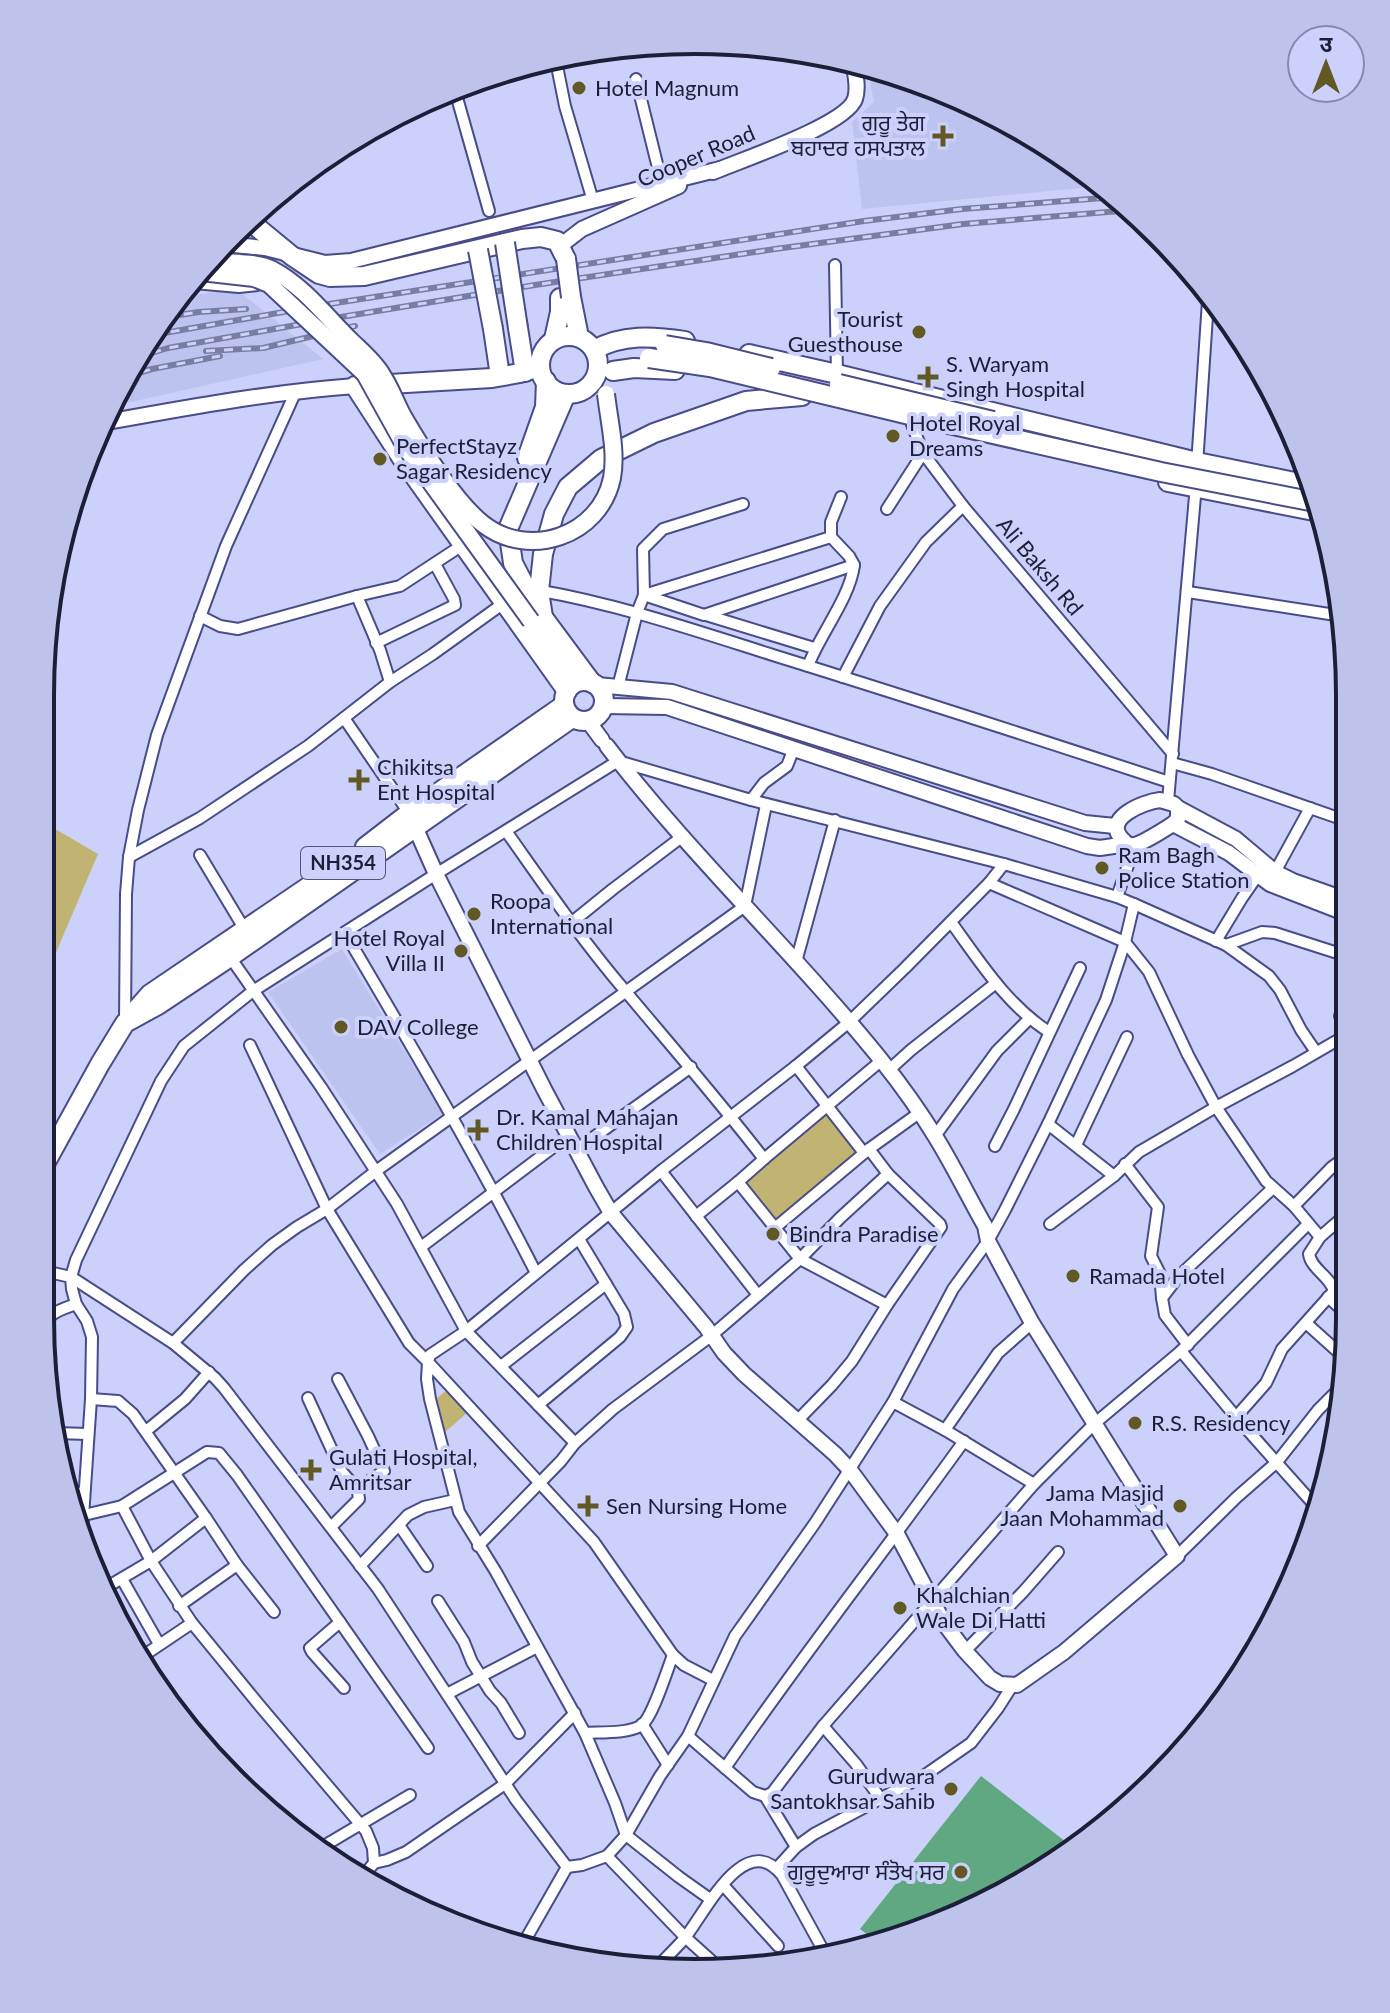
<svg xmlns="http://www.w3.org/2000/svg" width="1390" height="2013" font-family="Lato,'Noto Sans Devanagari','Noto Sans Gurmukhi',sans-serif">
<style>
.built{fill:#bcc3ef}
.green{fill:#c1b472}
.water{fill:#60a881}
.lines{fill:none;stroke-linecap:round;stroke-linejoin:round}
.street-casing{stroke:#484c88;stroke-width:14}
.secondary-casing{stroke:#484c88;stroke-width:18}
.primary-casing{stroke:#484c88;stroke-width:20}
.highway-casing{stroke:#484c88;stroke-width:22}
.street{stroke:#fff;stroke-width:10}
.secondary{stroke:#fff;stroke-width:14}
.primary{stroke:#fff;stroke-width:16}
.highway{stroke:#fff;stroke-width:18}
.rail-casing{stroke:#797da0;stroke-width:6}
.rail{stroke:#cbd1fb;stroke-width:3;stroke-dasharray:9;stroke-linecap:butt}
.primary-bridge-casing{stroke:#484c88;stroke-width:20;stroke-linecap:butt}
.highway-bridge-casing{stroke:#484c88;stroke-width:22;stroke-linecap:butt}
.primary-bridge{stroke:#fff;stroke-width:16}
.highway-bridge{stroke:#fff;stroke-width:18}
.poi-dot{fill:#615824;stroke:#cbd1fb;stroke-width:3}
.labels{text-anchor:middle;stroke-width:8;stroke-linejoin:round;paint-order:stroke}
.shield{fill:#cbd1fb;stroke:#515473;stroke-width:2}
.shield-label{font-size:20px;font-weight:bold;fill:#1d1f39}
.poi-label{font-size:22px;fill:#1d1f39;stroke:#cbd1fb;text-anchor:start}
.street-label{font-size:22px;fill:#1d1f39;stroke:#cbd1fb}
.rim{fill:none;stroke:#1d1f39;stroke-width:4}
</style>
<rect width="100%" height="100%" fill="#cbd1fb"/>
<!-- built -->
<g class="built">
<polygon points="867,66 946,90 1059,151 1103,186 862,209 852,122 874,102"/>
<polygon points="235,288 323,359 113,406 128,368 181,298"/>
<polygon points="342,949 443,1114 380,1154 268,992"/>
</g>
<!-- green -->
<g class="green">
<polygon points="40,820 98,854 40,990"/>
<polygon points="827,1112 861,1153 779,1222 744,1181"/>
<polygon points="448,1389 467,1413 444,1433 435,1400"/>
</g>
<!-- water -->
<polygon class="water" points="981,1776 1070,1845 985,1905 877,1942 860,1929"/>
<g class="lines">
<!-- street casing -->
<g class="street-casing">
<g id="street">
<polyline points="555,56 565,106 593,201"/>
<polyline points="854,70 870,67"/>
<polyline points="636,79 662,184"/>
<polyline points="454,87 489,211"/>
<polyline points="835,265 837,374"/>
<polyline points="908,414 923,453 963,506 1173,754"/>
<polyline points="1197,465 1208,301"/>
<polyline points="1292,481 1304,470"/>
<polyline points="743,504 663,529 643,549 644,595 704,615 854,565 849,556 831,537"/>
<polyline points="887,509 923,453"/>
<path d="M536,590C618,604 697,631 776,656C908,697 1038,739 1169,782"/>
<polyline points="1188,592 1342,616"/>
<polyline points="357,596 380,650 390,682"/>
<polyline points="706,615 814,648"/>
<polyline points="200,616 220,626 238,629 357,596 400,586 464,544"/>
<polyline points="376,643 455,605 454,599 435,564"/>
<path d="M808,666C820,634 850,598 854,565"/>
<polyline points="843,677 880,606 926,542 963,506"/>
<polyline points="618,687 637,613 644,595 831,537 831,522 841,497"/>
<polyline points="344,718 409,813"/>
<polyline points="1172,763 1212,774 1350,822"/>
<polyline points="751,800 764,783 787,766 794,748"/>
<polyline points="1168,801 1196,485"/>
<path d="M506,831C545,886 583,942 627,993C673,1048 720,1102 764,1159L738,1182L800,1259L887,1305L941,1227L940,1224L888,1174"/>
<polyline points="200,855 245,930"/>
<polyline points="129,857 200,818 308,746 390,682 433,654 508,600"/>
<polyline points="1275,872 1310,808"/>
<polyline points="989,883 1004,864"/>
<polyline points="1117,897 1135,845"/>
<polyline points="1134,904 1226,945 1269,976 1280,990 1301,1030 1316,1052"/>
<path d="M951,922C980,962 1007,1005 1049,1032"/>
<polyline points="571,923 613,889 683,836"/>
<path d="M345,933C411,1045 477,1157 536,1273"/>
<polyline points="1216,941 1242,898 1260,872"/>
<polyline points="1226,945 1262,932 1275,933 1350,957"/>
<polyline points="230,957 321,1087 397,1204 466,1331 575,1443"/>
<polyline points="796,962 835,820"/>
<polyline points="1340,1016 1350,1003"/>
<polyline points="125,1023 126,894 129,857 138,810 157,735 226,546 296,391"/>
<polyline points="250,1045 327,1209 409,1343 428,1362 427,1379 430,1399 459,1512 496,1572 585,1733 615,1803 626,1835 679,1877 710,1899"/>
<polyline points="796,1066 864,1153"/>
<polyline points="889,1070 911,1050 996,983"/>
<polyline points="1048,1124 1114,1176"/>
<polyline points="935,1136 997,1051 1029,1019"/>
<polyline points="1076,1145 1127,1037"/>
<polyline points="995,1146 1014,1109 1080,968"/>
<polyline points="576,1150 691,1067"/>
<polyline points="764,1159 882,1060"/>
<polyline points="1125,1164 1158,1207 1151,1256 1160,1274 1162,1298"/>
<polyline points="661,1171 758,1295"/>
<polyline points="1294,1206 1332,1167 1350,1154"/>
<polyline points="696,1216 738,1182"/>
<polyline points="1050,1224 1114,1176 1139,1152 1216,1107 1293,1066 1350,1033"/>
<polyline points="776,1227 869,1149"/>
<polyline points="421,1247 568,1136"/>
<polyline points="40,1270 71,1277 173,1343 215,1378 224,1388 378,1589 516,1800 567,1867"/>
<polyline points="1328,1297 1350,1317"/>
<polyline points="1306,1323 1346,1359"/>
<path d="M42,1330C47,1313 60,1310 76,1304"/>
<polyline points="173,1343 244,1270 272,1245 297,1227 327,1209 376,1171 745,906 766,805"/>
<polyline points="1188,1345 1165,1315 1162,1298 1178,1277 1273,1188"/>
<polyline points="1181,1351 1236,1417 1318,1509"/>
<polyline points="501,1366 606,1284"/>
<polyline points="308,1398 342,1472 358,1490"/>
<polyline points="91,1399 118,1401 133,1414 206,1518 151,1561 107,1587"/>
<polyline points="893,1402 945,1430 998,1353 1032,1323"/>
<polyline points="538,1405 620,1337 627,1327 624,1314 579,1239"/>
<path d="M1236,1417L1266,1383L1282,1349L1334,1291C1330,1276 1311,1269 1309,1254L1320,1237L1350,1211"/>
<polyline points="797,1421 832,1385 852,1361 887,1305"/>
<polyline points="945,1430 1034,1484"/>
<polyline points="146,1431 185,1399 209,1372"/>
<polyline points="55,1433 88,1434"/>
<polyline points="62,1484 84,1496"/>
<polyline points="122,1506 151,1561 192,1623 260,1706 366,1831 373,1848 374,1863 365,1874"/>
<polyline points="84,1515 122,1506 207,1452 219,1453 237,1475 428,1748"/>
<polyline points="206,1518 237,1565 274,1612"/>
<polyline points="399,1525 427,1566"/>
<polyline points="331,1527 359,1499 358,1492 359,1488 384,1471 368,1436 338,1379"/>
<polyline points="82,1532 91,1399 92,1337 87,1321 76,1304 72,1289 71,1277 76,1260 161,1081 184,1046 253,991 436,874 618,761 751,800 1004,864 1117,897 1134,904 1125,942 1106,1000 1048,1124 1005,1210 988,1241 953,1289 893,1402 815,1523 735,1636 688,1736"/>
<polyline points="478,1546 561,1461 575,1443 613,1409 711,1336 800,1259 840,1218 888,1174 869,1149 919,1113"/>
<polyline points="1177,1556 1237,1497 1277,1462 1318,1410 1344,1384"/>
<polyline points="360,1566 408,1515 424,1507 455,1500"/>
<polyline points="122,1579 159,1644"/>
<polyline points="438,1601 464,1642 472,1662 490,1691 501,1703 519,1733"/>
<polyline points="179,1606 237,1565"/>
<polyline points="340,1622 310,1648 312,1652 344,1688"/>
<polyline points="965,1651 1023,1592 1058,1552"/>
<polyline points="140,1658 192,1623"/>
<polyline points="713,1680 684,1665 673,1655 594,1542 428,1362 430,1355 466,1331 661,1171 796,1066 848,1023 905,968 989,883 1125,942 1149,972 1188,1055 1216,1107 1266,1181 1294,1206 1320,1237"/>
<polyline points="447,1694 537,1647"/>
<polyline points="642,1724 668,1765"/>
<polyline points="823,1726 856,1764 880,1798"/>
<path d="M585,1733C600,1732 629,1734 642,1725C653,1716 667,1670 673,1655"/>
<path d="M725,1768C801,1657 885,1551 964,1441"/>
<polyline points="765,1796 796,1847"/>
<polyline points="322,1847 410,1795"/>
<polyline points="607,1856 685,1937 715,1964"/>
<polyline points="374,1863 387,1860 406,1852 505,1784 575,1713"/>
<polyline points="567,1867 582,1865 607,1856 626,1835 660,1776 688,1736 753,1792 765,1796 772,1793 823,1726 1034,1484 1094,1424 1181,1351 1308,1224"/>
<polyline points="777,1868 796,1847 814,1834 925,1775 971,1743 998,1708 1012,1686"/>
<polyline points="723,1885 778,1946"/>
<polyline points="423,1910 432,1911 448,1924"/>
<polyline points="523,1944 567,1867"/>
<path d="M658,1966C667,1957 676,1948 684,1939C704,1915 744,1828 782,1875L828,1959"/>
</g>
</g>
<!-- secondary casing -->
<g class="secondary-casing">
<g id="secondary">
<path d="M713,172C741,160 846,125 855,99C859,87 855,73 853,62"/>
<polyline points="223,244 265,248 325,263 351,261 720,169"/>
<polyline points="560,246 582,229 679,186"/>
<polyline points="194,281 239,285 257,283"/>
<path d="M107,422C190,407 272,392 355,386"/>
<polyline points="597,685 672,692 1085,823 1115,826"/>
<polyline points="604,706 667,707 1087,846 1100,848 1127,844"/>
<polyline points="588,721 602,740"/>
<path d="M1160,800L1174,804L1178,808V819L1173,824C1163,830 1144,843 1134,845C1128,846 1127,844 1123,840C1101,819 1143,802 1160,800Z"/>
<polyline points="1178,808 1236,839 1275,872 1293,881 1350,901"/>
<path d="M412,820L436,874L544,1089L596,1187L611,1213L706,1327L724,1353L744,1374L835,1454L850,1470L897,1534L944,1623L965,1651L990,1678L1000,1684L1017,1685L1064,1652L1177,1556L1032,1323L988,1241L985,1226C968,1196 953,1165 935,1136C919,1110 901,1085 882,1061C795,953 692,857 607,746"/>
<polyline points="1173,824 1229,853 1270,884 1350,915"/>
</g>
</g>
<!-- primary casing -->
<g class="primary-casing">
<g id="primary">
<polyline points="210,261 226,262"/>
<polyline points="531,621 574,684"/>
</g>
</g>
<!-- highway casing -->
<g class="highway-casing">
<g id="highway">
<polyline points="247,219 292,256 319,274 330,277 364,276 522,239 541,237 557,241 566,259"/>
<polyline points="571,297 579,337"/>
<polyline points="518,328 525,372"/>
<polyline points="493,329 500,376"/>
<circle cx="569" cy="365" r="29"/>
<polyline points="554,339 560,312 560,298"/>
<path d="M594,350C622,334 653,336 685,341"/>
<polyline points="749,354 837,374 1197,462 1309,485"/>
<polyline points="540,367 520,373 492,378 355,386 405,463 567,691"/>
<polyline points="613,371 634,368 675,370"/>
<polyline points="566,394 508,529 513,563 526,588 543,617 592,683"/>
<polyline points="527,458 545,407 546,381"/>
<polyline points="1168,482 1319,512"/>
<polyline points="543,617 539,591 543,554 554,514 568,487 601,459 654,433 746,401 802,396"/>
<circle cx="584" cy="701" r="20"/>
<polyline points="365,847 409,813 564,705"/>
<polyline points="134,1012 150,994 321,878"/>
<polyline points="40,1173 100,1064 125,1023 158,1005 230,957 572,718"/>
</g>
</g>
<!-- street -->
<use href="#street" class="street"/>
<!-- secondary -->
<use href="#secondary" class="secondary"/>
<!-- primary -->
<use href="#primary" class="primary"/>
<!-- highway -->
<use href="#highway" class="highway"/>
<!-- rail casing -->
<g class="rail-casing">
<g id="rail">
<polyline points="166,317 199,312 246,309"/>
<polyline points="153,335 329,304 864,221 962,209 1116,197"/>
<polyline points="206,351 263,348 355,326"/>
<polyline points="135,358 168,348 341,317 535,285 775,249 963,224 1132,210"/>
<polyline points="124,377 152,369 220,356"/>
</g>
</g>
<!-- rail -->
<use href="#rail" class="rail"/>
<!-- primary-bridge casing -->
<g class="primary-bridge-casing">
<g id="primary-bridge">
<path d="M226,262C241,263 259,263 273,270C303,286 326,316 349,339C360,350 374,361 382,375C391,388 396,404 404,418C422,449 456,503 483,524C529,560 600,536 612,478C617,452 609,421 606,394"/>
<polyline points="201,272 254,278 269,284 365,374 406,448 531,621"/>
</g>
</g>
<!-- highway-bridge casing -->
<g class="highway-bridge-casing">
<g id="highway-bridge">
<polyline points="505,243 518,328"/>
<polyline points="478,250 493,329"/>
<polyline points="566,259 571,297"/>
<polyline points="665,345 706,352 771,368"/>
<polyline points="649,358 710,367 918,417 1161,472 1315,502"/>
<polyline points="839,384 993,421"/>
</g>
</g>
<!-- primary-bridge -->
<use href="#primary-bridge" class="primary-bridge"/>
<!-- highway-bridge -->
<use href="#highway-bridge" class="highway-bridge"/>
</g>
<!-- markers -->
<g class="poi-dot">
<circle cx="579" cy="88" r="8"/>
<path d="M939 124h8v8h8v8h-8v8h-8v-8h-8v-8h8z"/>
<circle cx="919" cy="332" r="8"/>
<path d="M924 365h8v8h8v8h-8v8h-8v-8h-8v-8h8z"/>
<circle cx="893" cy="436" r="8"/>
<circle cx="380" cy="459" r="8"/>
<path d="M355 768h8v8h8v8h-8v8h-8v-8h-8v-8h8z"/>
<circle cx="1102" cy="868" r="8"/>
<circle cx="474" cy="914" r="8"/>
<circle cx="461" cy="951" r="8"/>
<circle cx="341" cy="1027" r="8"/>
<path d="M474 1118h8v8h8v8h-8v8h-8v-8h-8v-8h8z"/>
<circle cx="773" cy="1234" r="8"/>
<circle cx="1073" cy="1276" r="8"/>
<circle cx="1135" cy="1423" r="8"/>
<path d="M307 1458h8v8h8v8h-8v8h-8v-8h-8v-8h8z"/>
<path d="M584 1494h8v8h8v8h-8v8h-8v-8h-8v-8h8z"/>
<circle cx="1180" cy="1506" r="8"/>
<circle cx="900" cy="1608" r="8"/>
<circle cx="951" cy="1789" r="8"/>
<circle cx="961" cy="1872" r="8"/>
</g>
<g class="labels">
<!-- shield labels -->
<rect class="shield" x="301" y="847" width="84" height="32" rx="6"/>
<g class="shield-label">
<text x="343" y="870">NH354</text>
</g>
<!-- poi labels -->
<g class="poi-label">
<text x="595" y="96">Hotel Magnum</text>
<text x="925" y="131" text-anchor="end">ਗੁਰੂ ਤੇਗ<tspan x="925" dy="25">ਬਹਾਦਰ ਹਸਪਤਾਲ</tspan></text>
<text x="903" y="327" text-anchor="end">Tourist<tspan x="903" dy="25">Guesthouse</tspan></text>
<text x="946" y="372">S. Waryam<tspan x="946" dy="25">Singh Hospital</tspan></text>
<text x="909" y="431">Hotel Royal<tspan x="909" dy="25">Dreams</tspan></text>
<text x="396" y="454">PerfectStayz<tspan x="396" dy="25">Sagar Residency</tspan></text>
<text x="377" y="775">Chikitsa<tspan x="377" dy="25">Ent Hospital</tspan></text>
<text x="1118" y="863">Ram Bagh<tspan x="1118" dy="25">Police Station</tspan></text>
<text x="490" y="909">Roopa<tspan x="490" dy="25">International</tspan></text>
<text x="445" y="946" text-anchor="end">Hotel Royal<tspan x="445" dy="25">Villa II</tspan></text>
<text x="357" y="1035">DAV College</text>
<text x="496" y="1125">Dr. Kamal Mahajan<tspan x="496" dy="25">Children Hospital</tspan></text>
<text x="789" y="1242">Bindra Paradise</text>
<text x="1089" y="1284">Ramada Hotel</text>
<text x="1151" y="1431">R.S. Residency</text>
<text x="329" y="1465">Gulati Hospital,<tspan x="329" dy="25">Amritsar</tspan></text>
<text x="1164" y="1501" text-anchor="end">Jama Masjid<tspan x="1164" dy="25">Jaan Mohammad</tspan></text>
<text x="606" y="1514">Sen Nursing Home</text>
<text x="916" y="1603">Khalchian<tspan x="916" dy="25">Wale Di Hatti</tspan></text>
<text x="935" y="1784" text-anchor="end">Gurudwara<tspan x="935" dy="25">Santokhsar Sahib</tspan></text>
<text x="945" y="1880" text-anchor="end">ਗੁਰੂਦੁਆਰਾ ਸੰਤੋਖ ਸਰ</text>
</g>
<!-- street labels -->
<g class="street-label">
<text transform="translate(696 156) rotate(-23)" y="8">Cooper Road</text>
<text transform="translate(1040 566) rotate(50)" y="8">Ali Baksh Rd</text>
</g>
</g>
<!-- crop -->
<path d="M0 0H1390V2013H0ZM695 54H695A641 641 0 0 1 1336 695V1318A641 641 0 0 1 695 1959H695A641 641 0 0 1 54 1318V695A641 641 0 0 1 695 54Z" fill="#bdc3eb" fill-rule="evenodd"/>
<path class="rim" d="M695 54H695A641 641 0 0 1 1336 695V1318A641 641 0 0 1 695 1959H695A641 641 0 0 1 54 1318V695A641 641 0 0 1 695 54Z"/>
<!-- north arrow -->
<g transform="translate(1326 64)"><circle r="38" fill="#cbd1fb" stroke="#858aad" stroke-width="2"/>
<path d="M0-6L14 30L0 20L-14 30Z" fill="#615824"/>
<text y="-12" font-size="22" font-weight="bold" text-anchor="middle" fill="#1d1f39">उ</text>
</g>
</svg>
